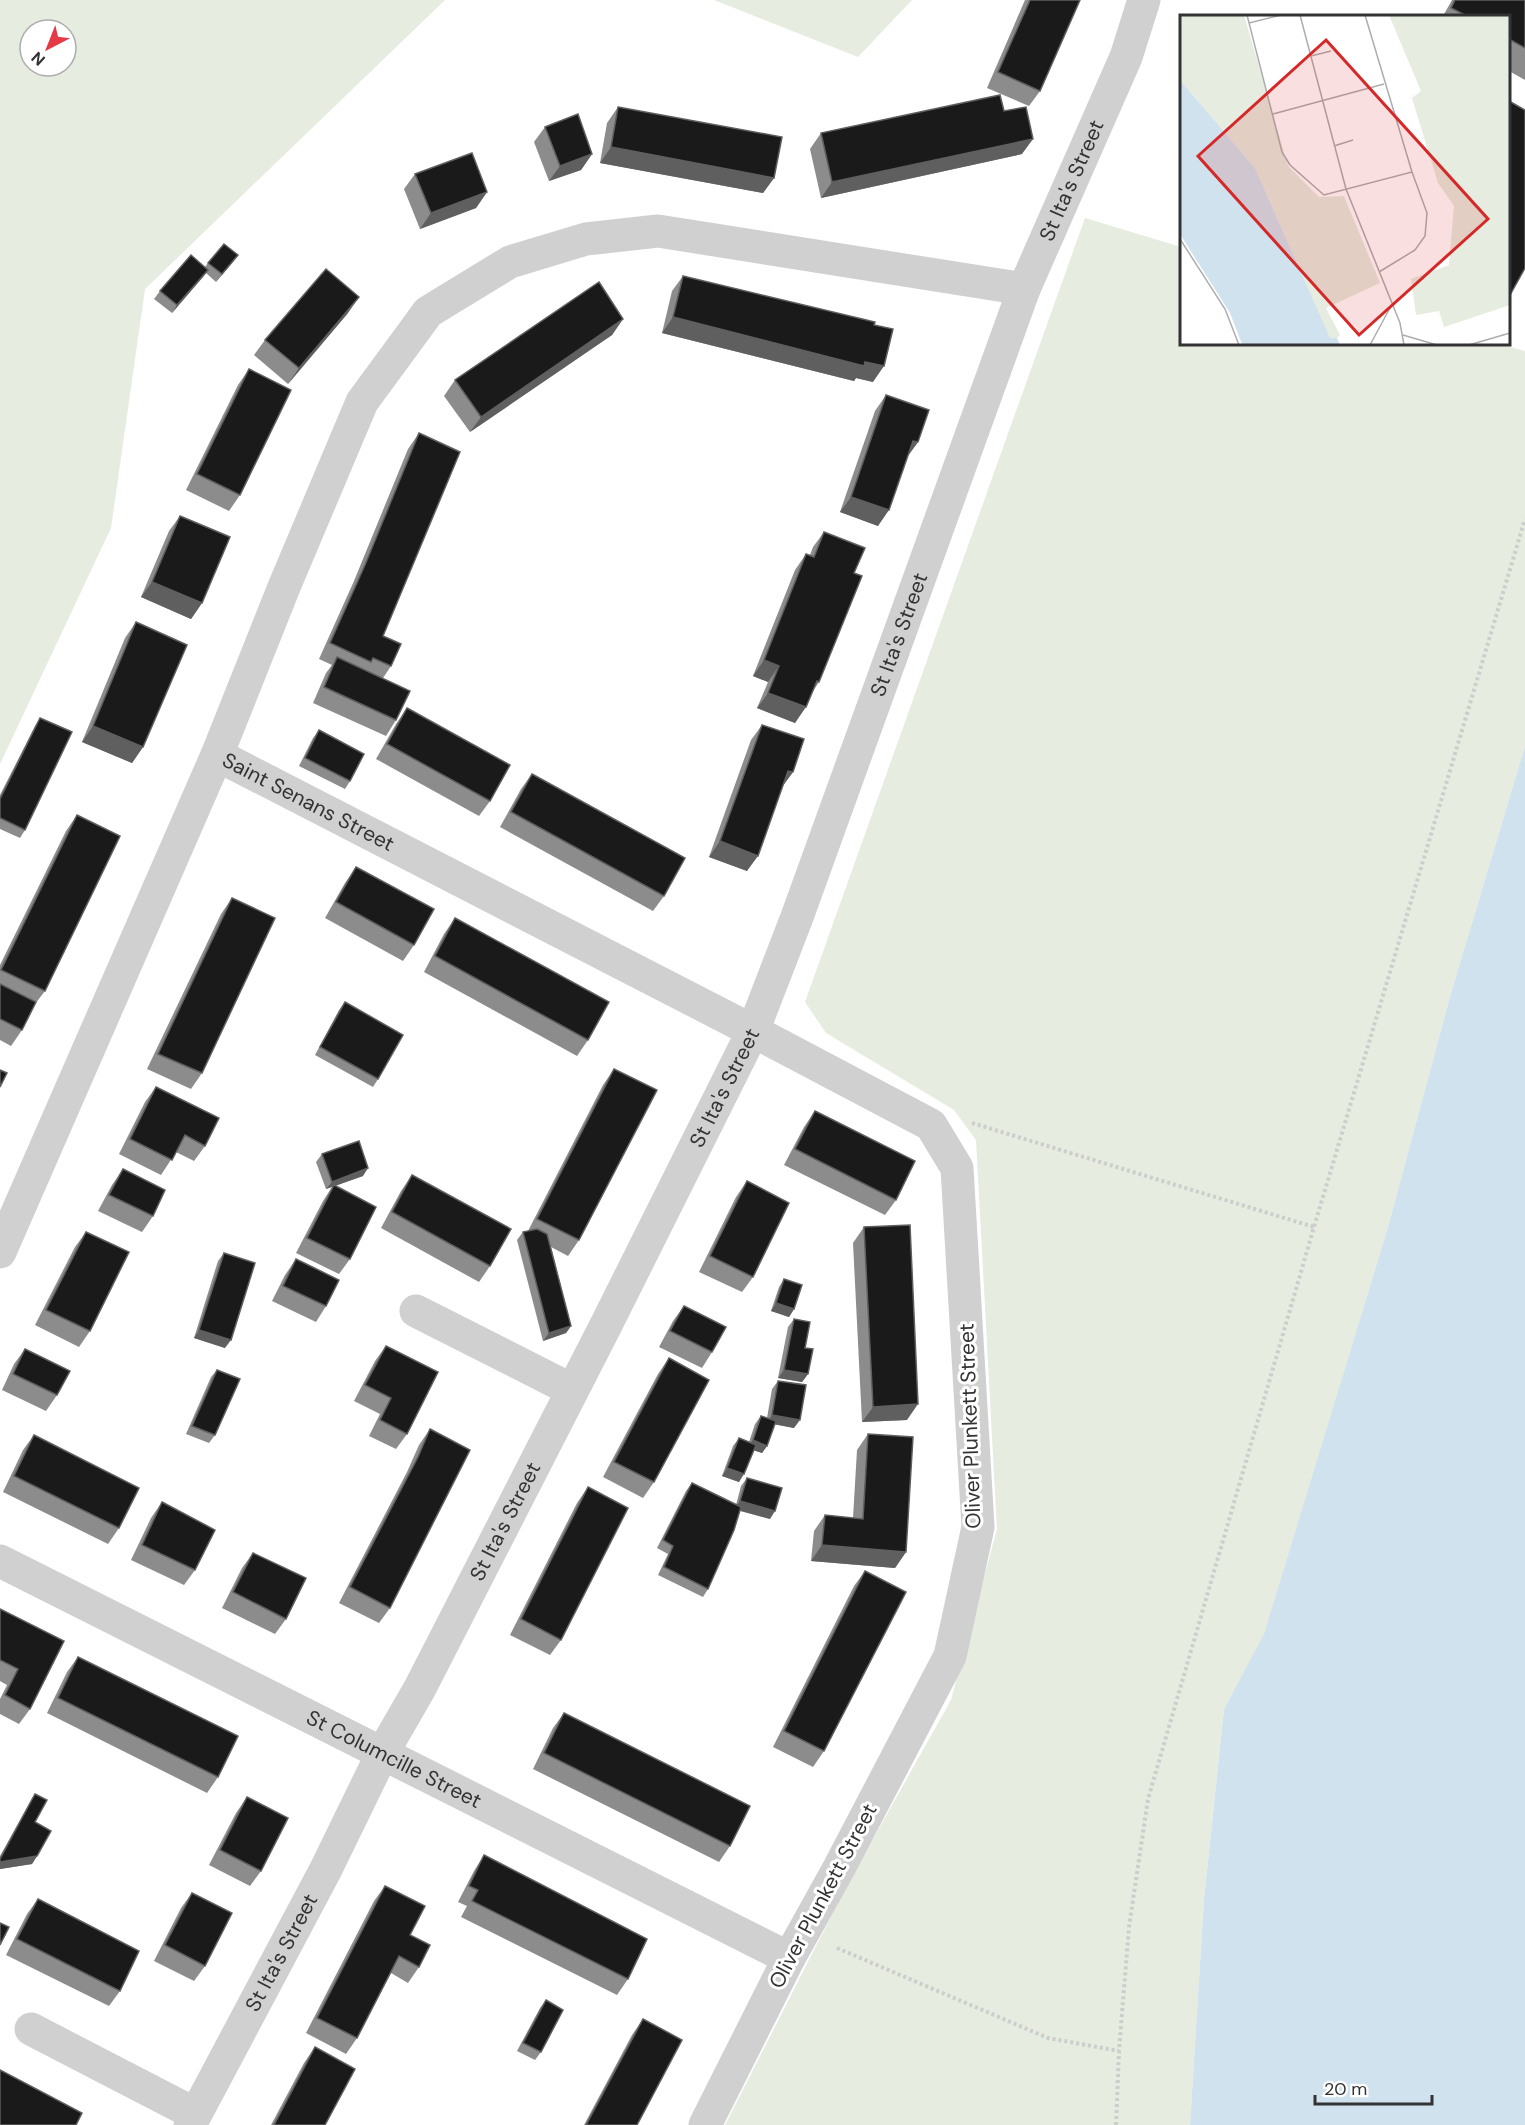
<svg xmlns="http://www.w3.org/2000/svg" width="1525" height="2125" font-family="'DM Sans',sans-serif">
<style>
.green{fill:#e6ecdf;fill-rule:evenodd}
.water{fill:#cfe2ee}
.lines{fill:none;stroke-linecap:round;stroke-linejoin:round}
.path{stroke:#cdcdcd;stroke-width:4;stroke-dasharray:3 3;stroke-linecap:butt}
.minor{stroke:#d0d0d0;stroke-width:33}
.wall{fill:#8c8c8c}
.shaded-wall{fill:#5f5f5f}
.building{fill:#1a1a1a;stroke:#5f5f5f;stroke-width:1.5}
.labels{text-anchor:middle;stroke-width:6;stroke-linejoin:round;paint-order:stroke}
.street-label{font-size:21px;fill:#333;stroke:#fff}
.inset-road{fill:none;stroke:#adadad;stroke-width:1.5}
.view{fill:#d62828;fill-opacity:0.15;stroke:#d62828;stroke-width:3}
.inset-edge{fill:none;stroke:#333;stroke-width:3}
</style>
<rect width="100%" height="100%" fill="#fff"/>
<!-- green -->
<g class="green">
<path d="M0,0H445L145,289L111,528L0,764ZM30,30H66V66H30Z"/>
<polygon points="714,0 912,0 858,57"/>
<polygon points="1085,218 1181,247 1182,344 1500,344 1525,351 1525,746 1451,993 1388,1227 1264,1635 1224,1709 1204,1899 1190,2125 725,2125 845,1889 951,1700 997,1529 976,1140 954,1110 826,1033 805,1002"/>
</g>
<!-- water -->
<polygon class="water" points="1525,746 1525,2125 1190,2125 1204,1899 1224,1709 1264,1634 1388,1227 1451,993"/>
<g class="lines">
<!-- path -->
<g class="path">
<polyline points="972,1123 1314,1227"/>
<polyline points="837,1948 1048,2038 1119,2051"/>
<polyline points="1116,2125 1119,2051 1129,1927 1148,1799 1314,1227 1525,519"/>
</g>
<!-- minor -->
<g class="minor">
<polyline points="217,755 284,587 362,402 428,312 510,262 586,239 658,231 1024,289"/>
<path id="s1" d="M0,1252L217,755L753,1031L931,1125L957,1168L978,1527L950,1656L839,1868L789,1958L705,2125"/>
<polyline points="416,1311 572,1390"/>
<path id="s2" d="M0,1561L789,1958"/>
<polyline points="31,2029 195,2114"/>
<path id="s3" d="M190,2125L326,1869L382,1754L420,1688L606,1325L753,1031L797,917L1024,289L1126,57L1144,0"/>
</g>
</g>
<!-- wall -->
<g class="wall">
<polygon points="1025,0 1080,0 1040,91 1029,106 987,88"/>
<polygon points="1452,0 1525,0 1525,80 1509,71 1509,16 1443,16"/>
<polygon points="618,107 774,178 763,193 600,163 607,123"/>
<polygon points="1004,111 1022,154 821,198 810,149 821,133"/>
<polygon points="545,127 592,154 581,170 549,181 534,142"/>
<polygon points="415,174 487,192 476,208 420,229 404,189"/>
<polygon points="208,263 232,263 216,282 206,273 172,313 154,299 160,291 205,267"/>
<polygon points="683,276 873,382 856,378 854,381 662,333 672,291"/>
<polygon points="348,313 288,384 254,355 265,340"/>
<polygon points="623,319 612,335 470,432 444,396 455,380"/>
<polygon points="249,369 240,495 229,511 186,490 238,385"/>
<polygon points="886,395 918,442 908,456 878,526 840,512 875,411"/>
<polygon points="419,433 383,636 391,666 383,678 396,720 386,736 313,703 326,673 332,665 319,659 354,581 408,449"/>
<polygon points="180,516 202,603 191,619 141,597 169,531"/>
<polygon points="824,532 854,573 819,682 813,691 795,723 757,708 768,682 753,676 795,570 806,554 810,555 813,547"/>
<polygon points="136,622 143,747 132,763 82,742 125,638"/>
<polygon points="407,708 490,801 479,816 376,759 396,724"/>
<polygon points="40,718 25,830 20,838 0,829 0,795 35,726"/>
<polygon points="762,725 793,772 782,787 747,871 709,857 751,740"/>
<polygon points="319,730 350,781 345,789 299,766 313,738"/>
<polygon points="532,774 664,896 653,911 500,827 521,789"/>
<polygon points="77,815 45,991 35,1004 22,1030 11,1046 0,1040 0,965 66,831"/>
<polygon points="356,867 414,945 403,961 325,918 345,883"/>
<polygon points="232,898 202,1073 191,1089 147,1069 221,914"/>
<polygon points="455,918 588,1040 577,1056 424,972 444,934"/>
<polygon points="345,1002 378,1079 373,1087 315,1055 339,1010"/>
<polygon points="614,1069 579,1240 568,1256 551,1247 571,1326 566,1333 543,1341 517,1240 523,1232 528,1231 603,1085"/>
<polygon points="156,1087 205,1146 194,1161 176,1152 161,1175 119,1154 145,1102"/>
<polygon points="815,1111 896,1200 885,1215 784,1165 804,1127"/>
<polygon points="322,1154 363,1176 335,1186 350,1259 339,1274 296,1253 323,1201 332,1187 326,1189 316,1162"/>
<polygon points="123,1169 153,1216 142,1232 98,1211 112,1185"/>
<polygon points="412,1175 490,1266 479,1282 381,1228 401,1191"/>
<polygon points="747,1181 753,1277 742,1292 699,1272 736,1197"/>
<polygon points="864,1227 907,1420 862,1422 853,1243"/>
<polygon points="86,1232 90,1331 79,1347 35,1325 75,1247"/>
<polygon points="224,1253 225,1348 194,1338 218,1261"/>
<polygon points="296,1259 326,1306 316,1322 272,1301 285,1275"/>
<polygon points="784,1279 794,1309 789,1317 771,1311 779,1287"/>
<polygon points="684,1306 712,1352 702,1368 659,1347 673,1321"/>
<polygon points="794,1319 805,1348 808,1374 802,1382 778,1378 788,1327"/>
<polygon points="386,1346 407,1434 396,1449 369,1436 380,1414 354,1401 375,1361"/>
<polygon points="25,1349 57,1395 46,1411 2,1390 14,1364"/>
<polygon points="669,1358 654,1482 643,1498 603,1477 658,1374"/>
<polygon points="217,1370 215,1435 209,1443 186,1434 211,1377"/>
<polygon points="778,1381 794,1428 775,1424 767,1446 762,1453 753,1450 739,1482 722,1476 733,1446 739,1438 749,1442 755,1424 761,1416 767,1418 772,1389"/>
<polygon points="430,1429 390,1608 379,1623 339,1603 407,1472 419,1445"/>
<polygon points="868,1434 906,1552 895,1568 811,1561 814,1531 825,1515 853,1518 857,1450"/>
<polygon points="34,1435 119,1528 108,1544 3,1492 23,1450"/>
<polygon points="747,1478 770,1519 740,1511 708,1589 703,1597 658,1575 668,1554 657,1548 686,1491 692,1483 736,1505 741,1486"/>
<polygon points="588,1487 561,1640 550,1655 510,1635 577,1503"/>
<polygon points="162,1502 195,1570 184,1585 131,1560 151,1518"/>
<polygon points="253,1553 286,1619 275,1634 222,1608 242,1568"/>
<polygon points="865,1571 824,1751 813,1767 773,1747 854,1586"/>
<polygon points="0,1609 30,1709 19,1724 0,1714 0,1699 7,1685 0,1681"/>
<polygon points="78,1657 218,1777 207,1793 47,1713 67,1672"/>
<polygon points="564,1713 730,1846 719,1862 533,1769 553,1728"/>
<polygon points="35,1794 35,1822 37,1856 32,1864 0,1869 0,1856 30,1802"/>
<polygon points="247,1797 261,1871 250,1886 209,1865 236,1813"/>
<polygon points="484,1855 628,1979 617,1995 461,1917 467,1906 458,1902 474,1871"/>
<polygon points="385,1886 410,1935 419,1967 408,1983 391,1973 357,2038 346,2054 306,2033 374,1901"/>
<polygon points="192,1893 205,1966 194,1981 154,1961 181,1908"/>
<polygon points="38,1899 120,1991 109,2006 6,1955 27,1914"/>
<polygon points="546,2000 541,2052 535,2060 517,2051 540,2008"/>
<polygon points="643,2019 637,2125 584,2125 632,2035"/>
<polygon points="315,2047 325,2125 271,2125 304,2063"/>
</g>
<!-- shaded-wall -->
<g class="shaded-wall">
<polygon points="1033,139 1022,154 821,198 832,182"/>
<polygon points="611,147 774,178 763,193 600,163"/>
<polygon points="592,154 581,170 549,181 560,166"/>
<polygon points="487,192 476,208 420,229 431,213"/>
<polygon points="238,255 232,263 216,282 222,274"/>
<polygon points="208,270 203,277 172,313 177,305"/>
<polygon points="359,297 348,313 288,384 299,368"/>
<polygon points="673,317 865,362 884,366 873,382 856,378 854,381 662,333"/>
<polygon points="623,319 612,335 470,432 481,417"/>
<polygon points="913,441 918,442 907,457"/>
<polygon points="851,497 889,510 878,526 840,512"/>
<polygon points="152,582 202,603 191,619 141,597"/>
<polygon points="764,660 779,666 768,682 753,676"/>
<polygon points="768,693 806,707 795,723 757,708"/>
<polygon points="93,726 143,747 132,763 82,742"/>
<polygon points="788,771 793,772 782,787"/>
<polygon points="720,841 758,856 747,871 709,857"/>
<polygon points="368,1168 363,1176 326,1189 332,1182"/>
<polygon points="776,1303 794,1309 789,1317 771,1311"/>
<polygon points="571,1326 566,1333 543,1341 549,1333"/>
<polygon points="199,1330 231,1340 225,1348 194,1338"/>
<polygon points="784,1370 808,1374 802,1382 778,1378"/>
<polygon points="918,1404 907,1420 862,1422 873,1407"/>
<polygon points="772,1415 800,1420 794,1428 767,1423"/>
<polygon points="753,1440 767,1446 762,1453 747,1448"/>
<polygon points="727,1468 744,1474 739,1482 722,1476"/>
<polygon points="740,1501 775,1511 770,1519 734,1509"/>
<polygon points="822,1545 906,1552 895,1568 811,1561"/>
<polygon points="37,1856 32,1864 0,1869 0,1862"/>
</g>
<!-- building -->
<g class="building">
<polygon points="1030,0 1080,0 1040,91 998,72"/>
<polygon points="1455,0 1525,0 1525,48 1509,39 1509,16 1467,16 1451,8"/>
<polygon points="1000,95 1004,111 1026,107 1033,139 832,182 821,133"/>
<polygon points="1509,101 1525,110 1525,268 1509,297"/>
<polygon points="618,107 782,137 774,178 611,147"/>
<polygon points="578,114 592,154 560,166 545,127"/>
<polygon points="472,153 487,192 431,213 415,174"/>
<polygon points="224,244 238,255 222,274 208,263"/>
<polygon points="191,255 208,270 177,305 160,291"/>
<polygon points="326,269 359,297 299,368 265,340"/>
<polygon points="683,276 875,322 874,325 893,329 884,366 865,362 864,366 673,317"/>
<polygon points="599,282 623,319 481,417 455,380"/>
<polygon points="249,369 291,390 240,495 197,474"/>
<polygon points="886,395 929,410 918,442 913,441 889,510 851,497"/>
<polygon points="419,433 460,452 383,636 401,644 391,666 373,658 371,662 330,643 365,565"/>
<polygon points="180,516 230,537 202,603 152,582"/>
<polygon points="824,532 865,548 854,573 862,576 819,682 817,681 806,707 768,693 779,666 764,660 806,554 814,557"/>
<polygon points="136,622 187,645 143,747 93,726"/>
<polygon points="337,657 410,691 396,720 324,687"/>
<polygon points="407,708 510,765 490,801 387,744"/>
<polygon points="40,718 72,732 25,830 0,818 0,799"/>
<polygon points="762,725 804,739 793,772 788,771 758,856 720,841"/>
<polygon points="319,730 364,754 350,781 305,758"/>
<polygon points="532,774 685,858 664,896 511,812"/>
<polygon points="77,815 120,836 45,991 1,970"/>
<polygon points="356,867 434,909 414,945 336,902"/>
<polygon points="232,898 275,918 202,1073 158,1054"/>
<polygon points="455,918 609,1002 588,1040 435,956"/>
<polygon points="0,984 36,1002 22,1030 0,1019"/>
<polygon points="345,1002 403,1035 378,1079 320,1047"/>
<polygon points="614,1069 657,1090 579,1240 537,1219"/>
<polygon points="0,1070 7,1073 0,1087"/>
<polygon points="156,1087 219,1118 205,1146 185,1135 172,1160 130,1139"/>
<polygon points="815,1111 915,1161 896,1200 795,1149"/>
<polygon points="359,1141 368,1168 332,1182 322,1154"/>
<polygon points="123,1169 165,1190 153,1216 109,1195"/>
<polygon points="412,1175 511,1229 490,1266 392,1212"/>
<polygon points="747,1181 789,1203 753,1277 710,1256"/>
<polygon points="334,1185 376,1207 350,1259 307,1238"/>
<polygon points="910,1225 918,1404 873,1407 864,1227"/>
<polygon points="537,1229 547,1234 571,1326 549,1333 523,1232"/>
<polygon points="86,1232 129,1252 90,1331 46,1310"/>
<polygon points="224,1253 255,1263 231,1340 199,1330"/>
<polygon points="296,1259 339,1280 326,1306 283,1286"/>
<polygon points="784,1279 802,1285 794,1309 776,1303"/>
<polygon points="684,1306 726,1327 712,1352 670,1331"/>
<polygon points="794,1319 810,1322 805,1348 813,1349 808,1374 784,1370"/>
<polygon points="386,1346 438,1372 407,1434 380,1420 391,1398 365,1385"/>
<polygon points="25,1349 70,1371 57,1395 13,1374"/>
<polygon points="669,1358 709,1380 654,1482 614,1462"/>
<polygon points="217,1370 240,1379 215,1435 192,1426"/>
<polygon points="778,1381 806,1385 800,1420 772,1415"/>
<polygon points="761,1416 776,1421 767,1446 753,1440"/>
<polygon points="430,1429 470,1450 390,1608 350,1587 418,1457"/>
<polygon points="868,1434 913,1437 906,1552 822,1545 825,1515 863,1519"/>
<polygon points="34,1435 139,1488 119,1528 14,1476"/>
<polygon points="739,1438 756,1445 744,1474 727,1468"/>
<polygon points="747,1478 782,1488 775,1511 740,1501"/>
<polygon points="692,1483 741,1507 734,1530 708,1589 664,1567 673,1546 663,1540"/>
<polygon points="588,1487 628,1508 561,1640 521,1619"/>
<polygon points="162,1502 215,1530 195,1570 142,1545"/>
<polygon points="253,1553 306,1578 286,1619 233,1592"/>
<polygon points="865,1571 906,1592 824,1751 784,1731"/>
<polygon points="0,1609 64,1641 30,1709 5,1695 18,1669 0,1660"/>
<polygon points="78,1657 238,1736 218,1777 58,1698"/>
<polygon points="564,1713 750,1806 730,1846 544,1753"/>
<polygon points="35,1794 47,1800 35,1822 51,1831 37,1856 0,1862 0,1859"/>
<polygon points="247,1797 288,1818 261,1871 220,1850"/>
<polygon points="484,1855 647,1939 628,1979 472,1901 478,1890 469,1886"/>
<polygon points="385,1886 425,1906 410,1935 430,1945 419,1967 399,1956 357,2038 317,2018"/>
<polygon points="192,1893 232,1913 205,1966 165,1945"/>
<polygon points="38,1899 139,1951 120,1991 17,1939"/>
<polygon points="0,1923 9,1927 0,1945"/>
<polygon points="546,2000 563,2010 541,2052 523,2043"/>
<polygon points="643,2019 682,2040 637,2125 586,2125"/>
<polygon points="315,2047 355,2069 325,2125 274,2125"/>
<polygon points="0,2070 82,2113 76,2125 0,2125"/>
</g>
<g class="labels">
<!-- street labels -->
<g class="street-label">
<text dy="7" stroke="none"><textPath href="#s3" startOffset="2139">St Ita's Street</textPath></text>
<text dy="7" stroke="none"><textPath href="#s3" startOffset="1653">St Ita's Street</textPath></text>
<text dy="7" stroke="none"><textPath href="#s1" startOffset="645">Saint Senans Street</textPath></text>
<text dy="7" stroke="none"><textPath href="#s3" startOffset="1167">St Ita's Street</textPath></text>
<text transform="translate(970 1426) rotate(-92)" y="7">Oliver Plunkett Street</text>
<text dy="7" stroke="none"><textPath href="#s3" startOffset="681">St Ita's Street</textPath></text>
<text dy="7" stroke="none"><textPath href="#s2" startOffset="441">St Columcille Street</textPath></text>
<text transform="translate(823 1896) rotate(-62)" y="7">Oliver Plunkett Street</text>
<text dy="7" stroke="none"><textPath href="#s3" startOffset="195">St Ita's Street</textPath></text>
</g>
</g>
<!-- overview -->
<g transform="translate(1180 15)">
<rect width="330" height="330" fill="#fff"/>
<path d="M0,0H64L108,151L139,182L164,181L200,268L146,293L160,320L157,323L150,324L75,153L0,65ZM209,0H330V290L264,312L259,296L236,300L231,264L269,250L274,191L258,168L232,83L241,76Z" fill="#e6ecdf"/>
<path d="M0,65L75,153L150,323H157L160,330L62,329L50,298L0,219Z" fill="#cfe2ee"/>
<path class="inset-road" d="M67,0L102,137L110,150L144,180L232,157L185,0M120,0L166,174L220,308L224,330M69,8L101,0M131,41L151,36M93,99L204,69M154,131L173,125M0,224L45,294L59,330M199,257L235,235L245,221L247,198L232,157M223,320L257,330M190,330L211,291M289,330L330,318"/>
<path class="view" d="M146,25L308,204L179,320L18,141Z"/>
<rect width="330" height="330" class="inset-edge"/>
</g>
<!-- north arrow -->
<g transform="translate(48 48) rotate(222)"><circle r="28" fill="#ffffff" stroke="#adadad" stroke-width="1.5"/>
<path d="M0-4.5L10 22L0 15L-10 22Z" fill="#e63946"/>
<text y="-9" font-size="16" font-weight="bold" text-anchor="middle" fill="#333333">N</text>
</g>
<!-- scale -->
<path d="M1315 2095v9h117v-9" fill="none" stroke="#333333" stroke-width="3"/>
<text x="1324" y="2095" font-size="18" fill="#333333" stroke="#ffffff" stroke-width="4.5" paint-order="stroke">20 m</text>
</svg>
